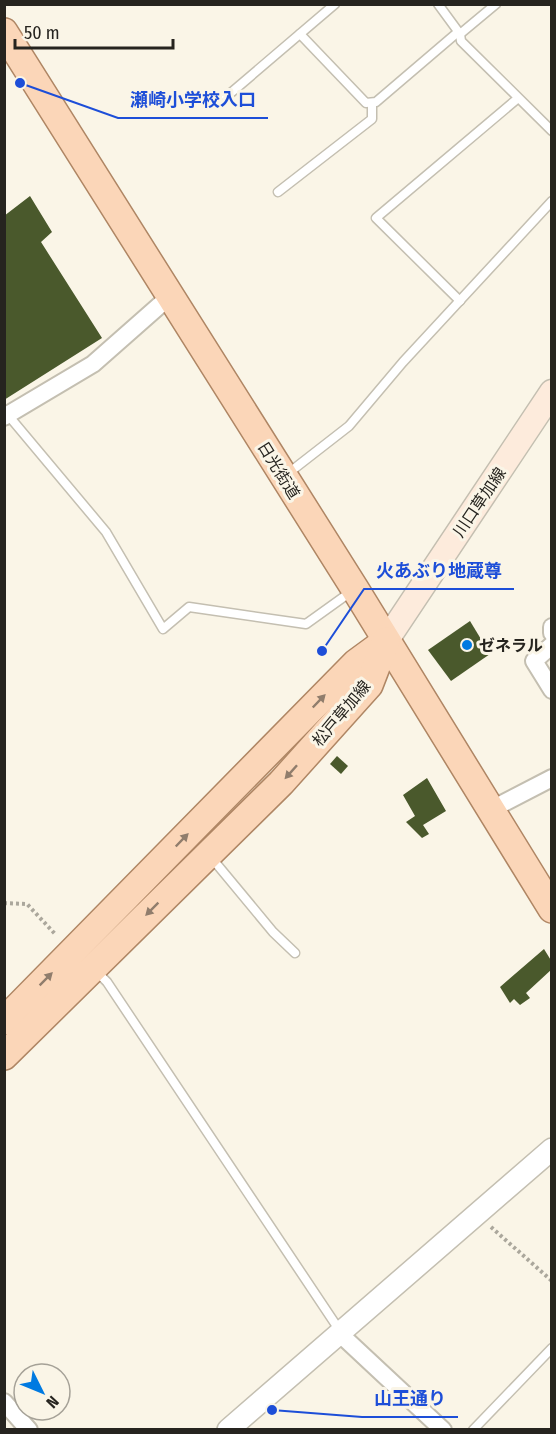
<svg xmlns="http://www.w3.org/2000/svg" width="556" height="1434" font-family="'Fira Sans Condensed','Noto Sans JP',sans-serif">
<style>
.building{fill:#4a592c}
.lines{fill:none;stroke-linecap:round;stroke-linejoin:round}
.service-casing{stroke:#c4bfb1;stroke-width:11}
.minor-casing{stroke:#c4bfb1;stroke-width:20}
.tertiary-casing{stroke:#c4bfb1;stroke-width:24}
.secondary-casing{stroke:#c4bfb1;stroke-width:27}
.primary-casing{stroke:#af8664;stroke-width:30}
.path{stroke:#aba79c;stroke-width:4;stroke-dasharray:3 3;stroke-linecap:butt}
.service{stroke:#fff;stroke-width:8}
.minor{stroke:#fff;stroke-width:16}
.tertiary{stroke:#fff;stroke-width:21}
.secondary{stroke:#fdebdc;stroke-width:24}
.primary{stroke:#fbd6b8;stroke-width:27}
.oneway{fill:#907d6c}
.poi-dot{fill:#007ae1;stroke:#faf5e7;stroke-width:2}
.labels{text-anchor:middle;stroke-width:6;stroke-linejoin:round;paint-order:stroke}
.street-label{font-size:16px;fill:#26241f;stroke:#faf5e7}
.poi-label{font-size:16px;font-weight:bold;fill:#26241f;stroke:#faf5e7;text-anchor:start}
.leader{fill:none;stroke:#1d4ed8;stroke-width:2}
.callout-dot{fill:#1d4ed8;stroke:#faf5e7;stroke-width:2}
.callout-label{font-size:18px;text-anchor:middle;font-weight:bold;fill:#1d4ed8;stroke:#faf5e7;stroke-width:6;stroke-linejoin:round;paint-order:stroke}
</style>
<rect width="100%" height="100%" fill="#faf5e7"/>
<!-- building -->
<g class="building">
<polygon points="30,196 52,232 41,242 102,338 4,400 4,216"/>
<polygon points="470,621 490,654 451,681 428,650"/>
<polygon points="337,756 348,766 341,774 330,764"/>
<polygon points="427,778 446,811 423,825 429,834 422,838 406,822 415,816 403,795"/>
<polygon points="544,949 552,962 552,969 526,993 530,998 520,1005 514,999 510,1003 500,987"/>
</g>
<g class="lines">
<!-- service casing -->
<g class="service-casing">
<g id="service">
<polyline points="438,4 460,34 461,41 552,131"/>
<polyline points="300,34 366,103 376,102 458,32"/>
<polyline points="460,34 496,4"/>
<polyline points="226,97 335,4"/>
<polyline points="278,192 372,119 372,103"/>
<polyline points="460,301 376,218 517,99"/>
<polyline points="8,415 106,532 163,629 189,607 306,624 352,591"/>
<polyline points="286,475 349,426 403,362 552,201"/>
<polyline points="210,856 273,932 295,953"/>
<polyline points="95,970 107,982 340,1331"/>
<polyline points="473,1430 552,1348"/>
</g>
</g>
<!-- minor casing -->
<g class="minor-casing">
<g id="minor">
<polyline points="4,417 93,364 169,297"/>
<polyline points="552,627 552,633"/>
<polyline points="552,645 534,661 552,690"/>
<polyline points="490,810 552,778"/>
<polyline points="339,1333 443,1430"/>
<polyline points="4,1402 29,1430"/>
</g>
</g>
<!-- tertiary casing -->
<g class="tertiary-casing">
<polyline id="tertiary" points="228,1430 552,1149"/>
</g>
<!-- secondary casing -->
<g class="secondary-casing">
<polyline id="secondary" points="386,641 552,392"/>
</g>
<!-- primary casing -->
<g class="primary-casing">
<g id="primary">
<polyline points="4,32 355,589 552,909"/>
<polyline points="4,1021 356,663 386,641"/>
<polyline points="4,1056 281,783 369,685 386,641"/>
</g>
</g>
<!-- path -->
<g class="path">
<polyline points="4,903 27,904 56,935"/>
<polyline points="491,1227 552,1281"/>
</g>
<!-- service -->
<use href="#service" class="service"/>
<!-- minor -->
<use href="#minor" class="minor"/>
<!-- tertiary -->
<use href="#tertiary" class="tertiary"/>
<!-- secondary -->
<use href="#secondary" class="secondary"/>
<!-- primary -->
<use href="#primary" class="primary"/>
</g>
<!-- one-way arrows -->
<defs><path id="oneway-solid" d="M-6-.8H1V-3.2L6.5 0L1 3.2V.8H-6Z" transform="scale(1.5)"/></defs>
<g class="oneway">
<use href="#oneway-solid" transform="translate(319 701) rotate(-46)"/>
<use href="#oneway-solid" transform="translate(291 772) rotate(132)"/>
<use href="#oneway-solid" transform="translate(182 840) rotate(-46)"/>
<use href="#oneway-solid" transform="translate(152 909) rotate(135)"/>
<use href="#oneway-solid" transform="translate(46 979) rotate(-45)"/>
</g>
<!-- markers -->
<circle class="poi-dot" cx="467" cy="645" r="6"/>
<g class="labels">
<!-- street labels -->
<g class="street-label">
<text transform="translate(279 470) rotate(58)" y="6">日光街道</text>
<text transform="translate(479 502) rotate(-56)" y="6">川口草加線</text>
<text transform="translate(341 713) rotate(-50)" y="6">松戸草加線</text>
</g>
<!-- poi labels -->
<g class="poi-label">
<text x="479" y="651">ゼネラル</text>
</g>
</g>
<!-- callouts -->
<path class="leader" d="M20 83L118 118H268M322 651L364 589H514M272 1410L362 1417H458"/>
<g class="callout-dot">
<circle cx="20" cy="83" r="6"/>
<circle cx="322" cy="651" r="6"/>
<circle cx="272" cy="1410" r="6"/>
</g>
<g class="callout-label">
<text x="193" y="106">瀬崎小学校入口</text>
<text x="439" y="577">火あぶり地蔵尊</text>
<text x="410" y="1405">山王通り</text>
</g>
<!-- border -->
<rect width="556" height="1434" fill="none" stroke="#26241f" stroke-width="12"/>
<!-- north arrow -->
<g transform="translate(42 1392) rotate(133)"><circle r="28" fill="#faf5e7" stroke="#a5a197" stroke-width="1.5"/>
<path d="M0-4.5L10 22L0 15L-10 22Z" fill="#007ae1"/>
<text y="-9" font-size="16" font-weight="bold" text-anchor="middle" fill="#26241f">N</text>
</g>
<!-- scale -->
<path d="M15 39v9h158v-9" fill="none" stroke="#26241f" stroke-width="3"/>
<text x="24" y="39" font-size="18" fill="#26241f" stroke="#faf5e7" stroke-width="4.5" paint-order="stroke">50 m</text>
</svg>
